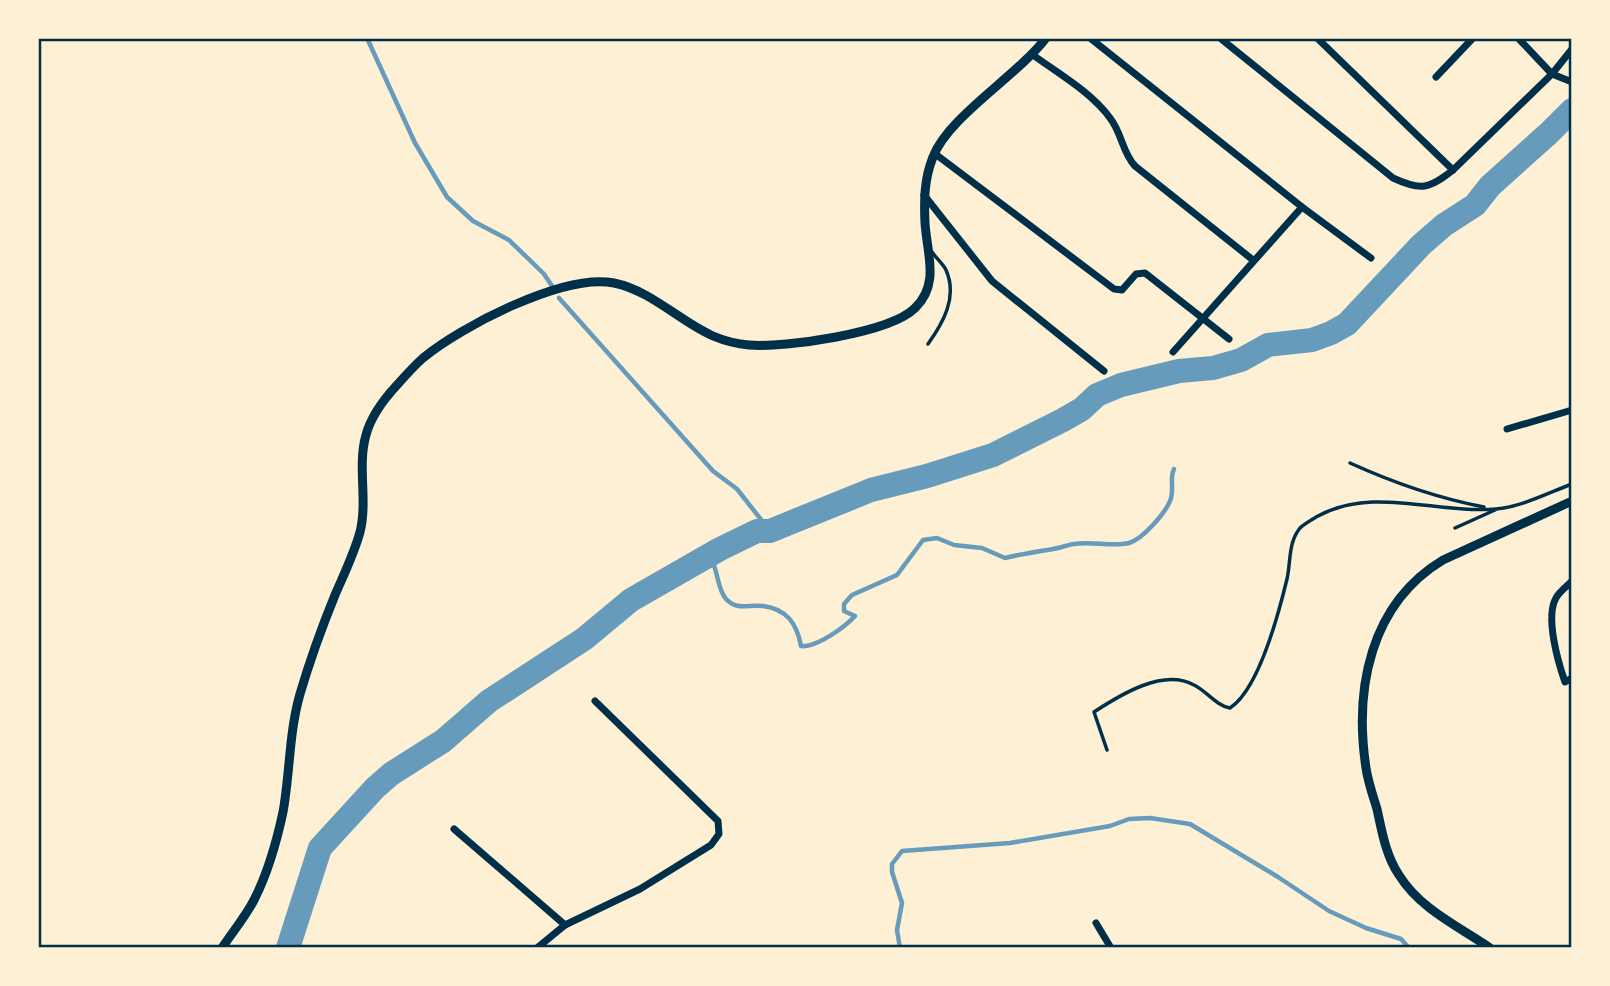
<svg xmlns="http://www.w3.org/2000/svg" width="1610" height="986" font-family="'Golos Text',sans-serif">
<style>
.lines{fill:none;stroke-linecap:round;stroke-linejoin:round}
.stream{stroke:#669bbc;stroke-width:4.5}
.river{stroke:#669bbc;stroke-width:24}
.service{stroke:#003049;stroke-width:3.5}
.minor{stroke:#003049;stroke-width:7}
.tertiary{stroke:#003049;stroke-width:9}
.neatline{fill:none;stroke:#003049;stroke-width:2.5}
</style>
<rect width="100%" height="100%" fill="#fdf0d5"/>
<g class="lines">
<!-- stream -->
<g class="stream">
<polyline points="367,38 415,143 447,197 473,221 509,240 544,274 554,289"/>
<polyline points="559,298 713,471 737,489 770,531"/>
<path d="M702,559L713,563C718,574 718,590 726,599C737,611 749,604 763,606C787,609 797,624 801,646C816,648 845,627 855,616L844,611V604L852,595L897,575L923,540L937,538L954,545L982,548L1005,558C1021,554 1036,552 1053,549C1060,548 1067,545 1074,544C1092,541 1112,547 1129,543C1143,539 1165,513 1170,501C1175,490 1169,479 1174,469"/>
<polyline points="900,948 897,930 902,903 892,872 892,864 902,851 1010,843 1110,826 1129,819 1150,818 1190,824 1278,877 1329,911 1366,928 1401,939 1409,948"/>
</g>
<!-- river -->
<polyline class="river" points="288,948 320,848 375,788 391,774 443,741 489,701 584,639 631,600 720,549 757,531 770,531 871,490 927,476 993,455 1063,420 1082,409 1097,395 1121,385 1179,371 1213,368 1241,360 1268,345 1312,340 1331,333 1347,324 1421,245 1444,225 1475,205 1490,186 1549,133 1572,110"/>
<!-- service -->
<g class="service">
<path d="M928,344C943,323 958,297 946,270C943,264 936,258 932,252"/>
<path d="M1350,463C1394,483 1437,498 1484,507"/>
<polyline points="1455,528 1495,510"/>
<path d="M1107,750L1094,712C1120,695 1163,668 1194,685C1208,692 1215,705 1230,708C1259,689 1279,612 1287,579C1291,561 1288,543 1300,528C1304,524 1313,519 1318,516C1373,486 1437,514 1496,509C1521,507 1548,493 1572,484"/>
</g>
<!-- minor -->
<g class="minor">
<polyline points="1090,38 1302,207 1371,258"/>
<path d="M1220,38L1393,178C1421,191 1429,189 1453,170L1552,74L1518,38"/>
<polyline points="1317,38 1453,170"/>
<polyline points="1572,49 1552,74 1572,82"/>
<path d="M1033,55C1059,74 1091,92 1110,118C1122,133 1122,152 1135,166L1253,260"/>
<polyline points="1436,77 1473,38"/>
<polyline points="934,153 1114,289 1122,290 1136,274 1145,273 1229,339"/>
<polyline points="924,195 992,281 1104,371"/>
<polyline points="1173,352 1302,207"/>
<polyline points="1507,429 1572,410"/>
<path d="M1572,581C1567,586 1559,592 1556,598C1545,617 1558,662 1565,682L1572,678"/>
<polyline points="454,829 565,925 537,948"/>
<polyline points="1096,923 1111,948"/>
<polyline points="565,925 640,889 711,845 719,834 718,821 595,701"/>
</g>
<!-- tertiary -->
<g class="tertiary">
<path d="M222,948C233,931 247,915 255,898C268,872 277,840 283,812C290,773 289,732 300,694C310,660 322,627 335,595C344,574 354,554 360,532C368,500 357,466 366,435C371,416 384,399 397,385C405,376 414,366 423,358C462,326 564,273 614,283C652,291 679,321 713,336C725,341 736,344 749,345C785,348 890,333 915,308C940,284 927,254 925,223C924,201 924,179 933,157C948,117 1017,76 1046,38"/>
<path d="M1490,948C1458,926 1420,909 1399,875C1386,856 1382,832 1377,809C1373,796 1368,782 1366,768C1354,689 1370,604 1443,560L1572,501"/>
</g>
</g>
<!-- border -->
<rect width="1610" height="986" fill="none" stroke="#fdf0d5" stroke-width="80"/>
<rect x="40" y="40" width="1530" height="906" class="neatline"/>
</svg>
